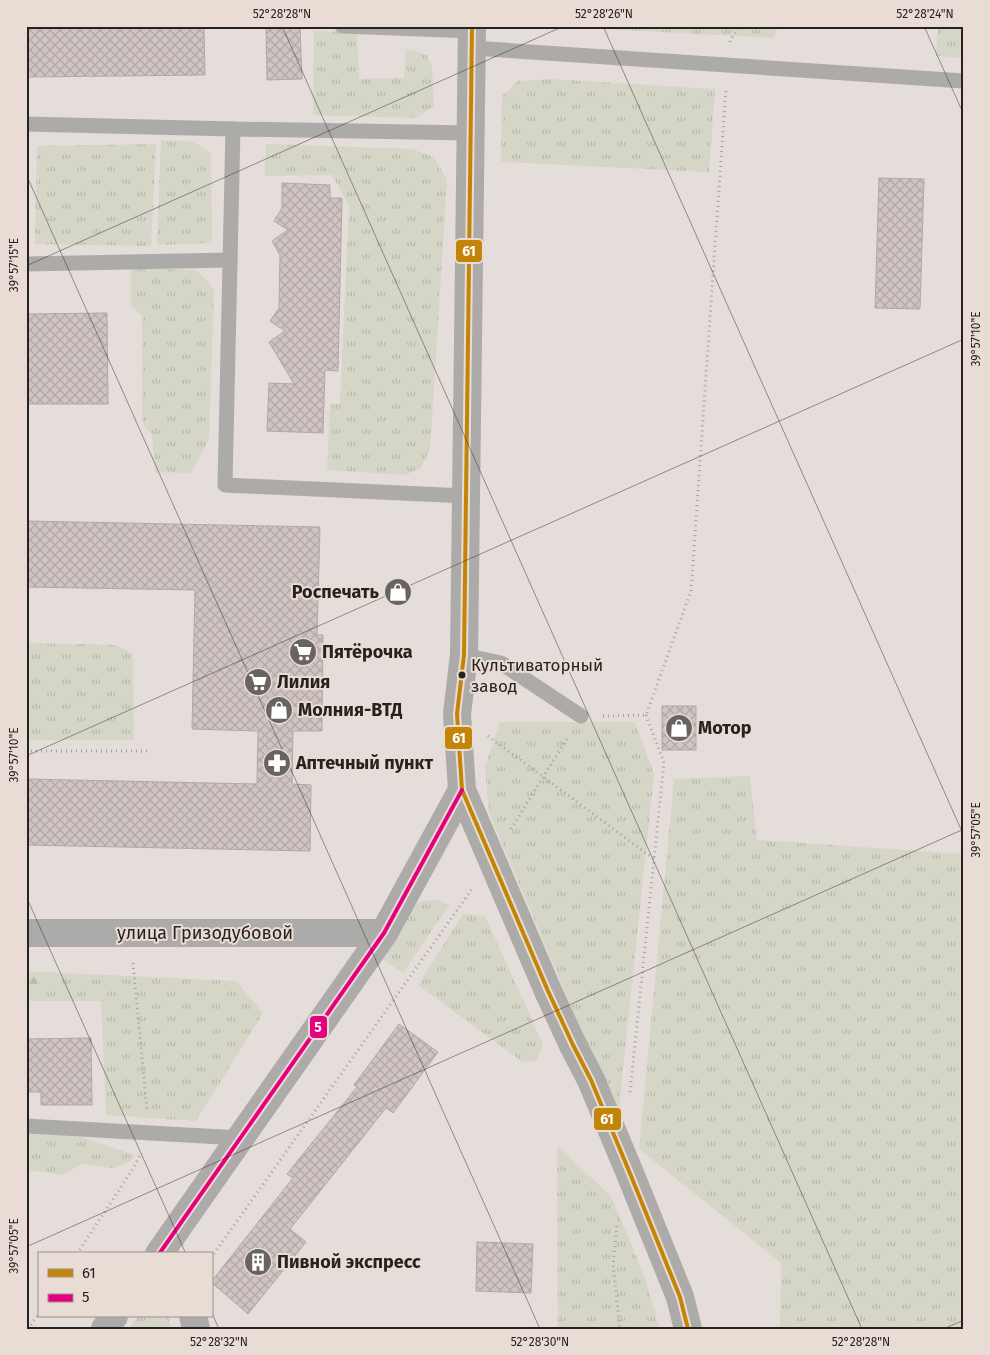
<svg xmlns="http://www.w3.org/2000/svg" width="990" height="1355" font-family="'Fira Sans',sans-serif">
<style>
.grass{fill:url(#grass-tufts)}
.forest{fill:url(#forest-firs)}
.building{fill:url(#building-cross-hatch);stroke:#afa9a8}
.lines{fill:none;stroke-linecap:round;stroke-linejoin:round}
.path{stroke:#a4a29f;stroke-width:3;stroke-dasharray:1 4;stroke-linecap:butt}
.service{stroke:#adaba9;stroke-width:15}
.minor{stroke:#adaba9;stroke-width:28}
.bus-1-casing{stroke:#e8dcd4;stroke-width:8}
.bus-2-casing{stroke:#e8dcd4;stroke-width:8}
.bus-1{stroke:#c38508;stroke-width:4}
.bus-2{stroke:#e5007d;stroke-width:4}
.ticks{fill:none;stroke:#272220;stroke-width:1;stroke-opacity:0.45}
.bus-dot{fill:#272220;stroke:#e8dcd4;stroke-width:2}
.labels{text-anchor:middle;stroke-width:4;stroke-linejoin:round;paint-order:stroke}
.bus-label{font-size:17px;fill:#272220;stroke:#e8dcd4;text-anchor:start}
.poi-label{font-size:18px;font-weight:bold;fill:#272220;stroke:#e8dcd4;text-anchor:start}
.street-label{font-size:18px;fill:#272220;stroke:#e8dcd4}
.line-badge{stroke:#e8dcd4;stroke-width:2}
.badge-label{font-size:14px;text-anchor:middle;font-weight:bold;fill:#fff}
.neatline{fill:none;stroke:#272220;stroke-width:2}
.ticks-label{font-size:12px;text-anchor:middle;fill:#272220}
</style>
<defs>
<pattern id="grass-tufts" width="24" height="20" patternUnits="userSpaceOnUse" patternTransform="scale(1.25)"><rect width="24" height="20" fill="#d6d6c8"/><path d="M3 7l-1-3M5 7V3M7 7l1-3M15 17l-1-3M17 17v-4M19 17l1-3" fill="none" stroke="#b8b7ac"/></pattern>
<pattern id="forest-firs" width="22" height="20" patternUnits="userSpaceOnUse" patternTransform="scale(1.25)"><rect width="22" height="20" fill="#d6d6c8"/><path d="M5 1l3.5 6h-7zM16 11l3.5 6h-7z" fill="#b8b7ac"/></pattern>
<pattern id="building-cross-hatch" width="8" height="8" patternUnits="userSpaceOnUse" patternTransform="scale(1.25)"><rect width="8" height="8" fill="#cfc4c2"/><path d="M0 0l8 8M0 8l8-8" fill="none" stroke="#b2a8a6"/></pattern>
</defs>
<rect width="100%" height="100%" fill="#e4ddd9"/>
<!-- grass -->
<g class="grass">
<polygon points="547,26 778,26 774,38"/>
<polygon points="938,26 964,26 964,58 936,56"/>
<polygon points="314,31 357,32 359,79 404,78 406,49 419,52 427,55 432,67 434,106 416,118 313,115"/>
<polygon points="551,79 715,89 709,172 501,162 502,96 518,81"/>
<polygon points="161,140 191,141 211,153 212,243 157,245"/>
<polygon points="156,144 151,246 35,244 37,146"/>
<polygon points="266,144 412,149 434,157 447,180 430,450 421,468 405,475 327,470 330,404 340,404 349,206 332,175 265,176"/>
<polygon points="131,268 197,270 214,289 209,439 191,473 155,472 152,435 142,422 142,315 131,306"/>
<polygon points="26,643 116,645 133,654 134,740 26,740"/>
<polygon points="500,722 635,722 654,774 618,1117 489,813 485,767"/>
<polygon points="750,776 757,840 964,854 964,1329 780,1329 781,1263 639,1149 674,779"/>
<polygon points="438,900 449,905 403,973 378,956 404,912 421,901"/>
<polygon points="463,914 485,916 543,1044 537,1060 524,1063 418,985"/>
<polygon points="43,972 236,981 263,1013 196,1121 106,1115 101,1001 41,1001"/>
<polygon points="26,1134 81,1137 135,1155 131,1161 113,1168 82,1164 63,1175 26,1170"/>
<polygon points="557,1146 611,1196 644,1275 660,1329 558,1329"/>
<polygon points="137,1316 168,1316 171,1329 129,1329"/>
</g>
<!-- forest -->
<polygon class="forest" points="26,972 43,972 41,1001 26,1001"/>
<!-- building -->
<g class="building">
<polygon points="26,26 204,26 205,75 26,77"/>
<polygon points="266,26 300,26 302,79 267,80"/>
<polygon points="879,178 924,179 920,309 875,308"/>
<polygon points="282,183 330,185 330,198 342,198 338,371 325,370 323,433 267,431 269,383 294,384 269,342 285,331 270,321 279,308 280,255 272,241 288,230 274,221 282,208"/>
<polygon points="107,313 108,404 26,404 26,314"/>
<polygon points="26,521 320,527 317,635 323,635 322,731 293,731 292,784 311,785 310,851 26,845 26,779 257,784 258,731 192,729 195,590 26,587"/>
<rect x="662" y="706" width="34" height="44"/>
<polygon points="399,1024 438,1052 393,1113 386,1108 290,1229 306,1242 248,1314 211,1282 293,1178 287,1174 357,1087 354,1085"/>
<polygon points="91,1038 92,1105 41,1105 41,1092 28,1092 28,1082 26,1082 26,1039"/>
<polygon points="477,1242 533,1244 531,1293 476,1291"/>
</g>
<g class="lines">
<!-- path -->
<g class="path">
<polyline points="730,42 731,39 740,26"/>
<polyline points="646,715 664,763 654,859"/>
<polyline points="603,716 646,715 691,591 726,88"/>
<polyline points="488,736 654,859 630,1093"/>
<polyline points="26,751 148,751"/>
<polyline points="511,829 568,737"/>
<polyline points="133,963 147,1109"/>
<polyline points="617,1226 613,1264 620,1329"/>
<polyline points="77,1254 134,1167 140,1155"/>
<polyline points="211,1258 472,889"/>
<polyline points="28,1329 39,1313"/>
</g>
<!-- service -->
<g class="service">
<polyline points="342,26 472,31"/>
<polyline points="472,48 964,81"/>
<polyline points="26,124 233,129 471,133"/>
<polyline points="233,129 225,485 466,496"/>
<polyline points="26,264 230,260"/>
<polyline points="464,655 501,663 581,716"/>
<polyline points="26,1126 240,1138"/>
</g>
<!-- minor -->
<g class="minor">
<polyline points="472,26 464,655 457,714 462,790 548,991 573,1045 591,1080 629,1171 680,1297 688,1329"/>
<polyline points="26,933 384,933"/>
<polyline points="159,1254 384,933 462,790"/>
<polyline points="193,1316 196,1329"/>
<polyline points="105,1329 114,1316"/>
</g>
<!-- bus-1 casing -->
<g class="bus-1-casing">
<polyline id="bus-1" points="472,26 464,655 457,714 462,790 548,991 573,1045 591,1080 629,1171 680,1297 688,1329"/>
</g>
<!-- bus-2 casing -->
<g class="bus-2-casing">
<polyline id="bus-2" points="159,1254 384,933 462,790"/>
</g>
<!-- bus-1 -->
<use href="#bus-1" class="bus-1"/>
<!-- bus-2 -->
<use href="#bus-2" class="bus-2"/>
</g>
<!-- ticks -->
<path class="ticks" d="M282,26L862,1329M603,26L964,836M924,26L964,115M26,174L540,1329M26,266L564,26M26,756L964,339M26,896L186,1254M26,1247L964,829M211,1311L219,1329M943,1329L964,1320"/>
<!-- icons -->
<defs>
<g id="shop-disc" transform="scale(1.4375)"><circle r="9.5" fill="#696361" stroke="#e8dcd4"/><path d="M-5-2.5h2.3a2.7 3.5 0 0 1 5.4 0H5L5.5 6h-11ZM-1.5-2.5h3a1.5 2.3 0 0 0-3 0Z" fill="#fff"/></g>
<g id="supermarket-disc" transform="scale(1.4375)"><circle r="9.5" fill="#696361" stroke="#e8dcd4"/><path d="M-6-5.5h2.5l.6 2H6L4.5 2H-2.5L-4.4-4H-6ZM-1.5 3.2a1.3 1.3 0 1 0 .1 0ZM3 3.2a1.3 1.3 0 1 0 .1 0Z" fill="#fff"/></g>
<g id="pharmacy-disc" transform="scale(1.4375)"><circle r="9.5" fill="#696361" stroke="#e8dcd4"/><path d="M-2-6h4v4h4v4h-4v4h-4v-4h-4v-4h4Z" fill="#fff"/></g>
<g id="building-disc" transform="scale(1.4375)"><circle r="9.5" fill="#696361" stroke="#e8dcd4"/><path d="M-4-6H4V6H1V3H-1V6H-4ZM-2.5-4.3h1.7v1.8h-1.7ZM.8-4.3h1.7v1.8H.8ZM-2.5-1h1.7V.8h-1.7ZM.8-1h1.7V.8H.8Z" fill="#fff"/></g>
</defs>
<g fill-rule="evenodd">
<use href="#shop-disc" x="398" y="592"/>
<use href="#supermarket-disc" x="303" y="652"/>
<use href="#supermarket-disc" x="258" y="682"/>
<use href="#shop-disc" x="279" y="710"/>
<use href="#shop-disc" x="679" y="728"/>
<use href="#pharmacy-disc" x="277" y="763"/>
<use href="#building-disc" x="258" y="1262"/>
</g>
<!-- markers -->
<circle class="bus-dot" cx="462" cy="675" r="4.5"/>
<g class="labels">
<!-- bus labels -->
<g class="bus-label">
<text x="471" y="671">Культиваторный<tspan x="471" dy="21">завод</tspan></text>
</g>
<!-- poi labels -->
<g class="poi-label">
<text x="379" y="598" text-anchor="end">Роспечать</text>
<text x="322" y="658">Пятёрочка</text>
<text x="277" y="688">Лилия</text>
<text x="298" y="716">Молния-ВТД</text>
<text x="698" y="734">Мотор</text>
<text x="296" y="769">Аптечный пункт</text>
<text x="277" y="1268">Пивной экспресс</text>
</g>
<!-- street labels -->
<g class="street-label">
<text x="205" y="939">улица Гризодубовой</text>
</g>
</g>
<g class="line-badge">
<rect x="455" y="239" width="28" height="24" rx="5" fill="#c38508"/>
<rect x="444" y="726" width="29" height="24" rx="5" fill="#c38508"/>
<rect x="309" y="1015" width="19" height="24" rx="5" fill="#e5007d"/>
<rect x="593" y="1107" width="29" height="24" rx="5" fill="#c38508"/>
</g>
<g class="badge-label">
<text x="469" y="256">61</text>
<text x="459" y="743">61</text>
<text x="318" y="1032">5</text>
<text x="607" y="1124">61</text>
</g>
<!-- border -->
<rect width="990" height="1355" fill="none" stroke="#e8dcd4" stroke-width="55"/>
<!-- legend -->
<rect x="38" y="1252" width="175" height="65" fill="#e8dcd4" stroke="#9b928c"/>
<rect x="48" y="1269" width="25" height="8" fill="#c38508" stroke="#9b928c"/>
<text x="82" y="1278" font-size="15" fill="#272220">61</text>
<rect x="48" y="1294" width="25" height="8" fill="#e5007d" stroke="#9b928c"/>
<text x="82" y="1302" font-size="15" fill="#272220">5</text>
<rect x="28" y="28" width="934" height="1300" class="neatline"/>
<g class="ticks-label">
<text x="282" y="18">52°28'28"N</text>
<text x="604" y="18">52°28'26"N</text>
<text x="925" y="18">52°28'24"N</text>
<text transform="translate(14 265) rotate(-90)" y="4">39°57'15"E</text>
<text transform="translate(976 339) rotate(-90)" y="4">39°57'10"E</text>
<text transform="translate(14 755) rotate(-90)" y="4">39°57'10"E</text>
<text transform="translate(976 830) rotate(-90)" y="4">39°57'05"E</text>
<text transform="translate(14 1246) rotate(-90)" y="4">39°57'05"E</text>
<text x="219" y="1346">52°28'32"N</text>
<text x="540" y="1346">52°28'30"N</text>
<text x="861" y="1346">52°28'28"N</text>
</g>
</svg>
